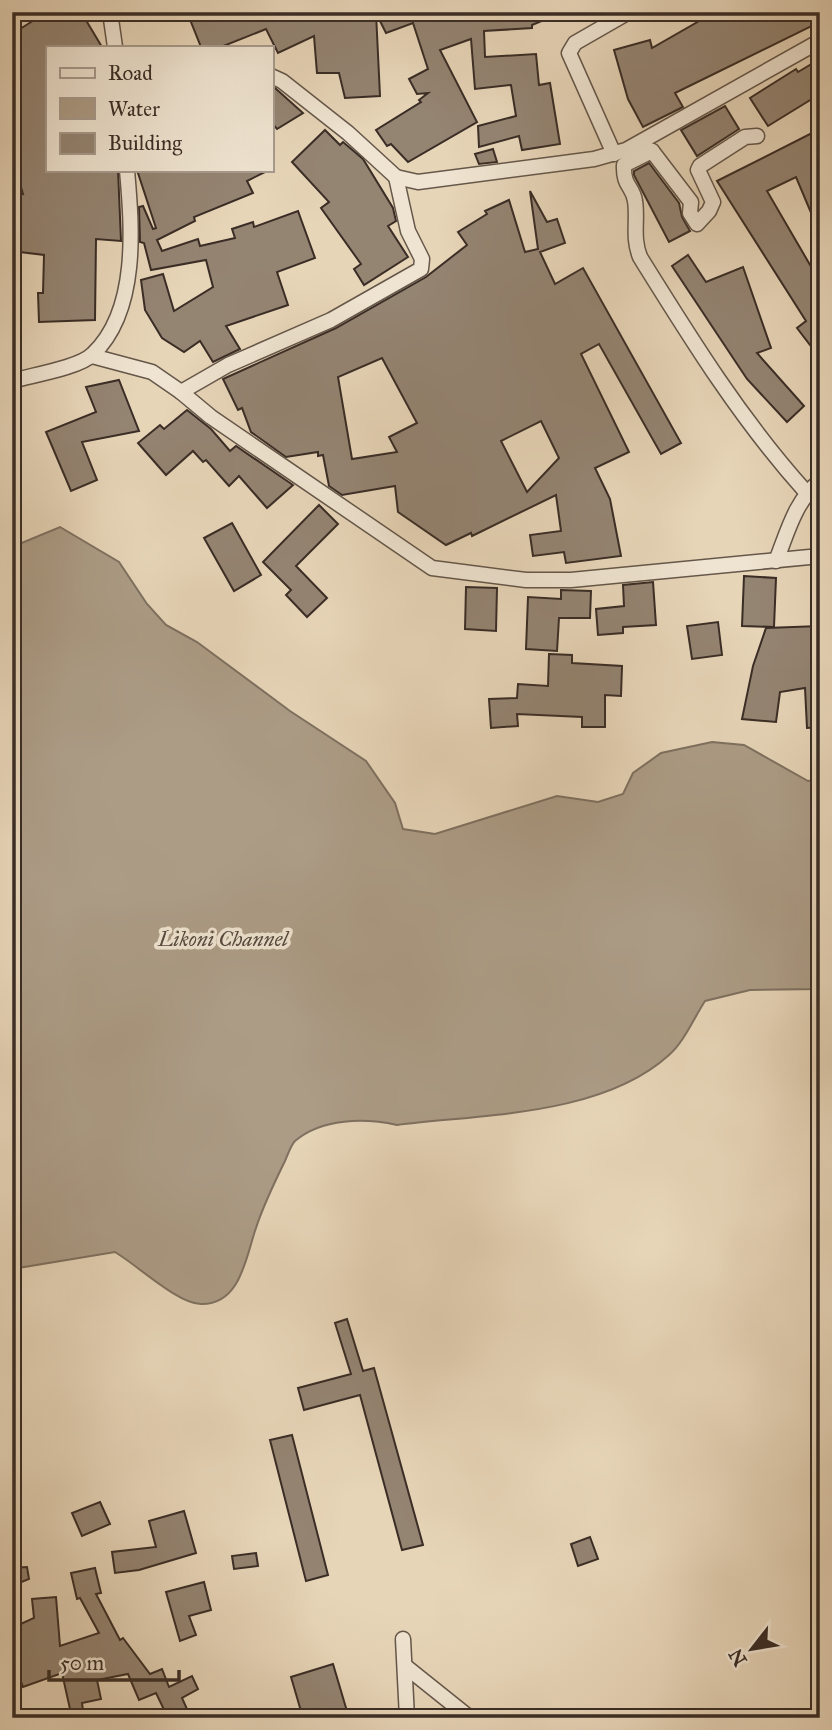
<svg xmlns="http://www.w3.org/2000/svg" width="832" height="1730" font-family="'IM FELL Great Primer',serif">
<style>
.water{fill:#ac9c86;stroke:#7e7060;stroke-width:2}
.building{fill:#948472;stroke:#3a2d26;stroke-width:2;fill-rule:evenodd}
.lines{fill:none;stroke-linecap:round;stroke-linejoin:round}
.street-casing{stroke:#65574a;stroke-width:17}
.street{stroke:#efe4d1;stroke-width:14}
.labels{text-anchor:middle;stroke-width:7;stroke-linejoin:round;paint-order:stroke}
.water-label{font-size:21px;font-style:italic;fill:#56493e;stroke:#efe4d1}
</style>
<rect width="100%" height="100%" fill="#e7d5b8"/>
<filter id="stains"><feTurbulence type="fractalNoise" baseFrequency=".00286" numOctaves="4"/><feColorMatrix values="0 0 0 0 .2 0 0 0 0 .09 0 0 0 0 .02 0 0 0 .5 -.17"/></filter>
<radialGradient id="worn" r=".72"><stop offset=".6" stop-color="#630" stop-opacity="0"/><stop offset="1" stop-color="#630" stop-opacity=".3"/></radialGradient>
<!-- water -->
<path class="water" d="M60,527L119,562L147,604L166,625L197,642L290,711L366,761L395,803L403,829L435,834L557,796L598,802L623,794L633,773L661,753L712,742L744,745L808,781L820,779V989L750,990L705,1001C694,1018 684,1042 669,1055C602,1116 483,1114 397,1125C365,1118 322,1118 295,1141C290,1146 287,1158 283,1165C273,1186 263,1206 256,1228C246,1256 241,1305 201,1304C178,1304 137,1265 115,1252L12,1269V547Z"/>
<!-- building -->
<g class="building">
<polygon points="47,12 81,12 102,47 47,47 47,170 118,170 121,241 96,239 95,320 39,322 38,293 43,293 44,255 12,251 13,193 23,194 12,157 12,34"/>
<polygon points="187,12 563,12 532,25 532,28 484,31 485,57 536,54 539,85 550,83 560,144 522,150 519,136 479,147 478,126 516,116 511,85 475,89 471,39 440,50 477,122 408,162 391,144 387,146 376,130 421,102 419,100 428,93 417,94 409,79 428,69 413,23 386,33 376,13 380,96 345,98 339,73 317,73 314,36 278,53 266,29 221,47 201,47"/>
<polygon points="715,12 820,12 820,22 675,93 683,107 643,127 628,99 614,50 650,40 652,48"/>
<polygon points="820,59 820,94 768,126 750,98 796,69 798,72"/>
<polygon points="275,88 303,113 277,129 271,122 271,91"/>
<polygon points="725,106 739,129 697,156 681,130"/>
<polygon points="820,129 820,234 796,177 767,191 820,282 820,358 797,328 806,321 717,181"/>
<polygon points="325,130 340,145 343,142 363,159 393,208 396,221 388,226 408,257 364,285 354,269 361,264 321,208 329,202 292,162"/>
<polygon points="493,149 497,162 479,164 475,154"/>
<polygon points="649,163 679,203 682,217 690,231 669,242 634,175 634,171"/>
<polygon points="137,170 269,170 247,181 253,193 194,217 195,221 157,240 162,251 198,239 200,246 235,238 232,229 253,222 254,227 298,211 315,258 277,272 288,305 226,326 240,349 213,362 200,341 184,352 162,338 145,310 141,280 163,274 174,311 213,287 206,260 151,270 144,243 140,242 139,207 143,206 153,229 156,228"/>
<path d="M530,191L547,222L557,219L565,243L540,252L555,284L583,268L681,443L661,454L599,344L581,354L629,452L595,468L610,499L621,556L566,563L564,552L533,556L530,535L561,531L556,495L472,536L471,533L446,545L398,512L395,486L342,495L329,486L323,455L318,456V452L286,457L251,432L242,408L238,410L223,379L336,328L426,277L467,245L458,232L487,214L485,211L509,200L525,252L538,249ZM382,358L417,423L389,437L397,452L352,459L338,377ZM541,421L559,458L527,492L501,441Z"/>
<polygon points="688,255 706,282 743,267 771,348 757,353 804,406 787,422 747,379 672,266"/>
<polygon points="119,380 139,431 82,442 97,480 71,491 46,432 96,412 86,387"/>
<polygon points="187,410 211,429 230,451 236,446 293,485 267,508 239,476 229,486 206,460 203,462 193,451 166,475 138,443 160,425 164,429"/>
<polygon points="319,505 338,524 296,566 327,598 307,617 286,595 291,590 263,562"/>
<polygon points="232,523 261,575 234,591 204,538"/>
<polygon points="744,576 776,578 774,627 742,626"/>
<polygon points="653,582 656,625 623,627 623,633 598,635 596,609 624,606 623,585"/>
<polygon points="466,587 497,588 496,631 465,629"/>
<polygon points="561,590 591,591 590,618 559,618 557,651 526,649 528,597 561,599"/>
<polygon points="718,622 722,655 692,659 687,626"/>
<polygon points="820,626 820,727 807,728 805,688 780,692 776,722 742,719 753,666 766,628"/>
<polygon points="549,654 572,655 572,663 622,666 621,696 605,695 605,727 582,727 582,717 517,714 518,726 491,728 489,699 517,698 518,684 548,686"/>
<polygon points="347,1319 363,1371 374,1368 423,1545 402,1550 360,1395 304,1410 298,1388 351,1374 335,1323"/>
<polygon points="292,1435 328,1575 306,1581 270,1440"/>
<polygon points="100,1502 110,1524 82,1536 72,1513"/>
<polygon points="184,1511 196,1553 139,1570 115,1573 112,1552 156,1547 149,1521"/>
<polygon points="590,1537 598,1559 578,1566 571,1544"/>
<polygon points="256,1553 258,1566 234,1569 232,1556"/>
<polygon points="27,1567 29,1579 12,1586 12,1568"/>
<polygon points="95,1568 101,1593 96,1594 120,1640 123,1638 150,1674 162,1669 169,1687 192,1676 198,1689 182,1698 191,1718 168,1718 156,1693 139,1700 128,1674 97,1680 101,1699 82,1703 84,1718 72,1718 62,1673 23,1687 12,1657 12,1628 34,1618 32,1599 56,1597 60,1646 99,1633 80,1598 77,1599 71,1573"/>
<polygon points="204,1582 211,1610 189,1616 196,1635 180,1641 166,1592"/>
<polygon points="333,1664 349,1718 303,1718 291,1677"/>
</g>
<g class="lines">
<!-- street casing -->
<g class="street-casing">
<g id="street">
<polyline points="110,12 115,47"/>
<polyline points="271,76 282,81 348,133 396,177 418,182 594,159 626,150 820,41"/>
<polyline points="645,148 652,151 691,202 690,213 697,224 709,211 713,202 698,170 700,166 745,137 757,136"/>
<path d="M652,151L624,165C623,187 633,186 635,201C638,220 632,237 640,257C691,339 741,420 806,492"/>
<polyline points="614,154 569,53 575,43 629,12"/>
<polyline points="92,356 152,372 181,392 228,365 331,320 421,269 422,259 408,231 396,177"/>
<path d="M12,381C32,375 79,368 93,354C139,310 132,227 127,170"/>
<polyline points="181,392 211,417 432,568 526,580 571,580 820,556"/>
<path d="M776,561C788,531 795,501 820,481"/>
<polyline points="403,1639 407,1718"/>
<polyline points="405,1666 470,1718"/>
</g>
</g>
<!-- street -->
<use href="#street" class="street"/>
</g>
<g class="labels">
<!-- water labels -->
<g class="water-label">
<text x="223" y="946">Likoni Channel</text>
</g>
</g>
<!-- margin -->
<rect width="832" height="1730" fill="none" stroke="#e7d5b8" stroke-width="42"/>
<rect x="14" y="14" width="804" height="1702" fill="none" stroke="#3a2d26" stroke-width="3.5"/>
<rect x="21" y="21" width="790" height="1688" fill="none" stroke="#3a2d26" stroke-width="2"/>
<!-- legend -->
<rect x="46" y="46" width="228" height="126" fill="#efe4d1" stroke="#a79b8d" stroke-width="2"/>
<rect x="60" y="68" width="35" height="10" fill="#efe4d1" stroke="#a79b8d" stroke-width="2"/>
<text x="108" y="80" font-size="21" fill="#3a2d26">Road</text>
<rect x="60" y="98" width="35" height="21" fill="#ac9c86" stroke="#a79b8d" stroke-width="2"/>
<text x="108" y="116" font-size="21" fill="#3a2d26">Water</text>
<rect x="60" y="133" width="35" height="21" fill="#948472" stroke="#a79b8d" stroke-width="2"/>
<text x="108" y="150" font-size="21" fill="#3a2d26">Building</text>
<!-- north arrow -->
<g transform="translate(752 1649) rotate(239)" stroke="#efe4d1" stroke-width="5" paint-order="stroke">
<path d="M0-5L12 26L0 18L-12 26Z" fill="#3a2d26"/>
<text y="-10" font-size="19" font-weight="bold" text-anchor="middle" fill="#3a2d26">N</text>
</g>
<!-- scale -->
<path d="M49 1670v10h130v-10" fill="none" stroke="#3a2d26" stroke-width="3.5"/>
<text x="60" y="1670" font-size="21" fill="#3a2d26" stroke="#efe4d1" stroke-width="5" paint-order="stroke">50 m</text>
<rect width="100%" height="100%" filter="url(#stains)"/>
<rect width="100%" height="100%" fill="url(#worn)"/>
</svg>
